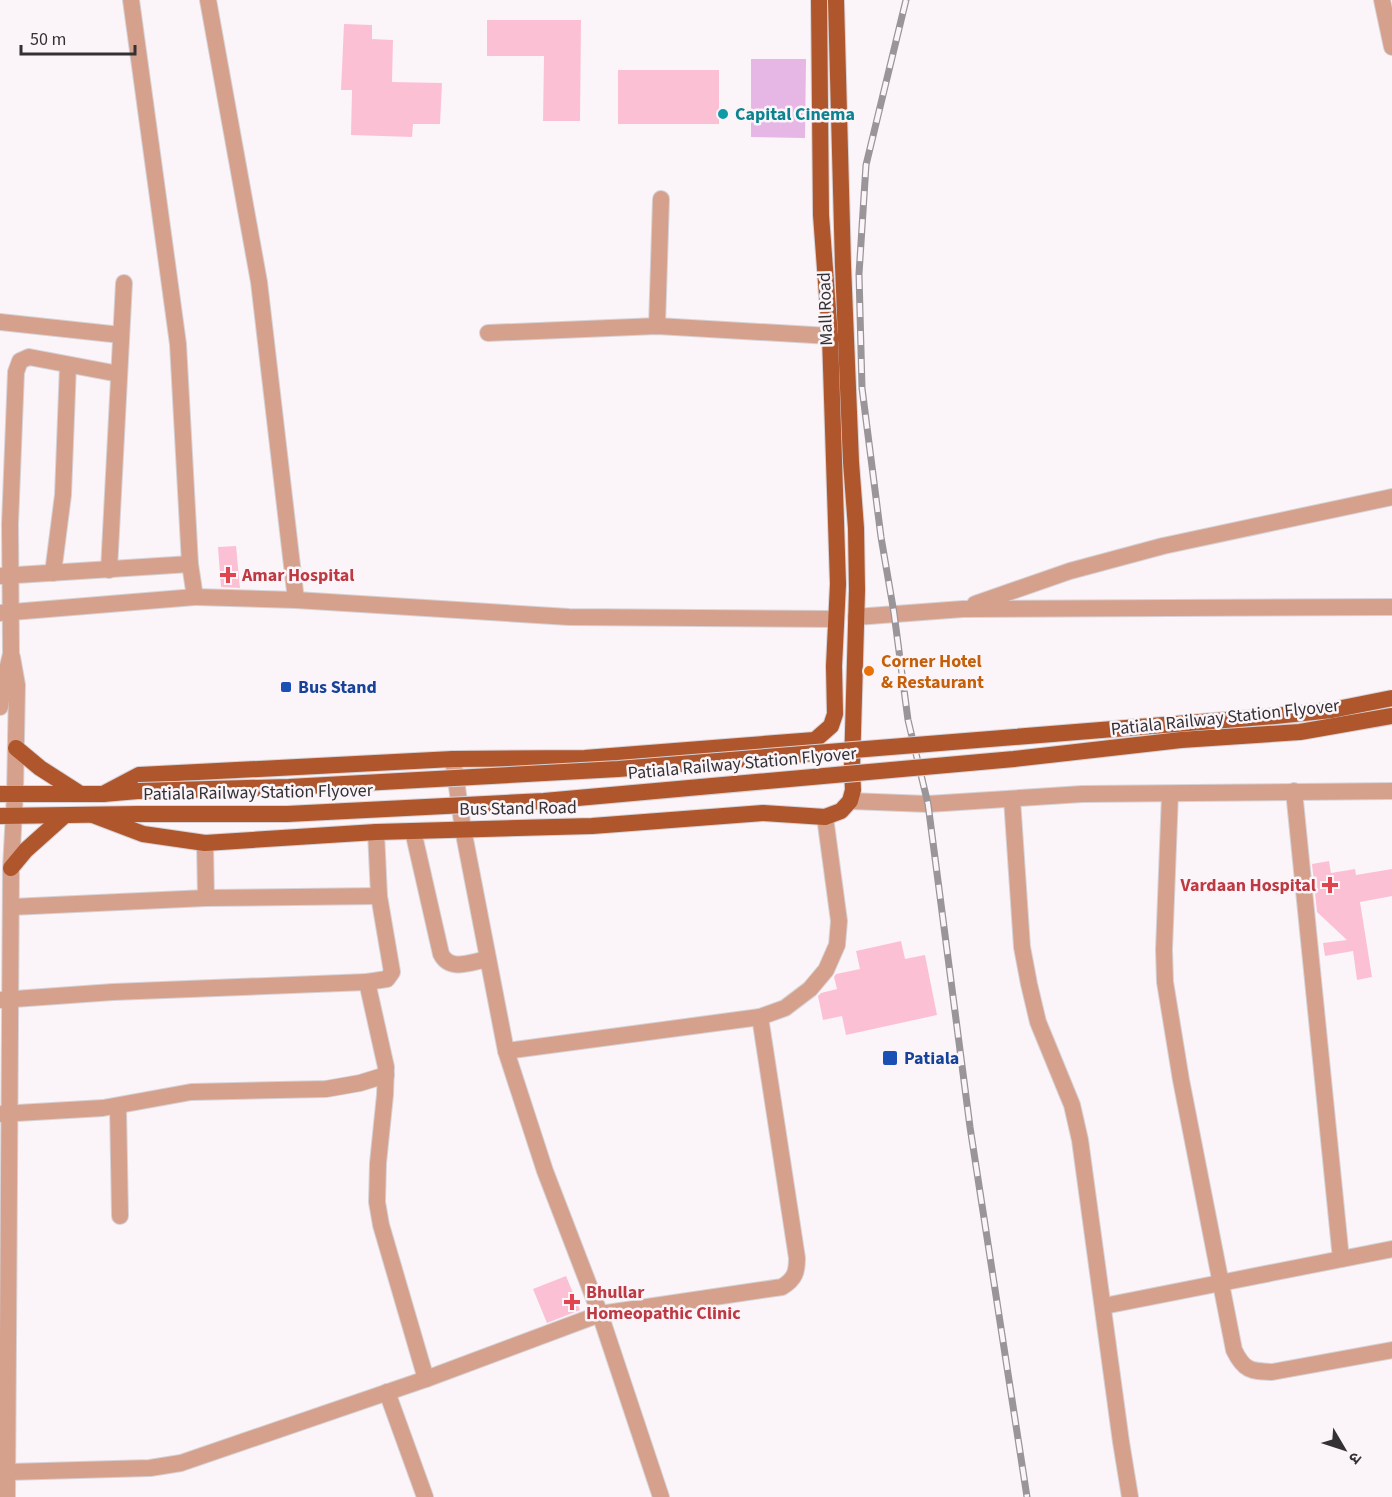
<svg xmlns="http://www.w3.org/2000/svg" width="1392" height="1497" font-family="'Source Sans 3','Noto Sans Devanagari',sans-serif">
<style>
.green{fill:#e6b6e5}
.building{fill:#fcc0d5}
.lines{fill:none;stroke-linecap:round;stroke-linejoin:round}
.minor-casing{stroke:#d7d2d6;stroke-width:18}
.tertiary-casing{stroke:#d7d2d6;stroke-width:18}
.primary-casing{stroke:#d7d2d6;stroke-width:18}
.minor{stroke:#d5a18c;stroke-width:16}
.tertiary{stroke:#d5a18c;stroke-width:16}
.primary{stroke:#af562c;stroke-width:16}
.rail-casing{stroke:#999599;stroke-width:7}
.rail{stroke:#fbf5fa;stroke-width:4.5;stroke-dasharray:14;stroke-linecap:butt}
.primary-bridge-casing{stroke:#d7d2d6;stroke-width:18;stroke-linecap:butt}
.primary-bridge{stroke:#af562c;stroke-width:16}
.culture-dot{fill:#0f9aa8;stroke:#fbf5fa;stroke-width:2}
.health-dot{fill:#e0444e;stroke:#fbf5fa;stroke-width:2}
.food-dot{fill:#e8710a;stroke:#fbf5fa;stroke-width:2}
.transit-dot{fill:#1a4fb4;stroke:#fbf5fa;stroke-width:2}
.labels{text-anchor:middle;stroke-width:5;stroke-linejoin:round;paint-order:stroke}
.culture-label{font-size:18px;font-weight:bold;fill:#0d838f;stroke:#fbf5fa;text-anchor:start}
.street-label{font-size:18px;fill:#333133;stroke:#fbf5fa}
.health-label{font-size:18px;font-weight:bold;fill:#be3a42;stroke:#fbf5fa;text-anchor:start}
.food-label{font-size:18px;font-weight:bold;fill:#c56008;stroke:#fbf5fa;text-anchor:start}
.transit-label{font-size:18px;font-weight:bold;fill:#164399;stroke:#fbf5fa;text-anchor:start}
</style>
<rect width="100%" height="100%" fill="#fbf5fa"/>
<!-- green -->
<polygon class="green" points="751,59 806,59 805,138 751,137"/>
<!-- building -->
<g class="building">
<polygon points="487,20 581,20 580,121 543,121 544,56 487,56"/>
<polygon points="344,24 372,25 372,39 393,40 392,82 442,83 440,124 413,124 412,137 351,135 352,90 341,90"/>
<rect x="618" y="70" width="101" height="54"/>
<polygon points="236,546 240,588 221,587 218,547"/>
<polygon points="1329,861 1331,873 1355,869 1356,875 1392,869 1392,896 1360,902 1372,977 1357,980 1353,951 1325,956 1323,943 1347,940 1317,912 1312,864"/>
<polygon points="901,941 905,959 925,955 937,1015 846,1035 842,1016 823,1020 818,996 821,993 837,989 834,977 836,974 860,969 856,951"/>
<polygon points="566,1276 580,1310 547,1323 533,1289"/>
</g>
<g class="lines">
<!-- minor casing -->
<g class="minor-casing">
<g id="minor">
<polyline points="208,0 259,282 296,600"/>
<polyline points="1382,0 1392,47"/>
<polyline points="0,322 121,335"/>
<polyline points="657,326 661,199"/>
<polyline points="488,333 657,326 830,336"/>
<polyline points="109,570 124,283"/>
<polyline points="53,573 63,495 68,365"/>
<polyline points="1,576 190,564"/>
<polyline points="195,597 296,600 569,617 835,619"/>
<polyline points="975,604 1070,571 1163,546 1392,497"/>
<polyline points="0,613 195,597 190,564 178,344 131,0"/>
<polyline points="856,617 963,609 1392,607"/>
<polyline points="12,657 17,685 15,794"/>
<polyline points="0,707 3,686 11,654 10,524 16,372 20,361 29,357 119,374"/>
<polyline points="1294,791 1341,1259"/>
<path d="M1170,794L1164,950L1165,982L1181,1080L1234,1350C1244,1371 1251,1371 1272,1372L1392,1350"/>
<path d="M413,831L441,954C450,972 471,962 488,959"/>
<polyline points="376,832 379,896 392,972 387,979 367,982 386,1067 385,1095 378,1163 377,1202 381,1225 426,1379"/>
<polyline points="205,843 206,898"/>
<polyline points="11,907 206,898 379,896"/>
<polyline points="0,1000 113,992 367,982"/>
<polyline points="506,1051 760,1017"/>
<polyline points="118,1106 120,1216"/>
<polyline points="0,1114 103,1108 191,1092 326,1089 360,1083 386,1075"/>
<polyline points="1104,1306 1392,1249"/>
<polyline points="387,1392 425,1497"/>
<path d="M8,1472L150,1468L181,1463L426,1379L600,1314L782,1287C795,1279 797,1272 797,1258L760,1017L785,1008L810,989L826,970L837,945L839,921L825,817"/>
</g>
</g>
<!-- tertiary casing -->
<g class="tertiary-casing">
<g id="tertiary">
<polyline points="453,759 463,829 506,1051 545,1171 600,1314 661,1497"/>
<polyline points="1012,799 1022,947 1029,984 1038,1022 1072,1105 1080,1140 1121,1442 1130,1497"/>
<polyline points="850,801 928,804 1082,794 1392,791"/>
<polyline points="7,1497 11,868 15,794"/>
</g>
</g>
<!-- primary casing -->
<g class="primary-casing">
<g id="primary">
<polyline points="16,748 40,768 79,793"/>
<polyline points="0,794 103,794 138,791"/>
<polyline points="103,794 139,775 453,759 585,758 815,740 831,726 835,714 834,666 838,584 830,336 821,215 819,0"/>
<polyline points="93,815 143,834 205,843 376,832 592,826 763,813 825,817 841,811 850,801 853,790 852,768 857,590 856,528 851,462 843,265 836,0"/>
<polyline points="0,816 138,814"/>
<polyline points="11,868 26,850 64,816"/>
</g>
</g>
<!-- minor -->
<use href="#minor" class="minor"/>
<!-- tertiary -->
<use href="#tertiary" class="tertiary"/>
<!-- primary -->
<use href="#primary" class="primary"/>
<!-- rail casing -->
<g class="rail-casing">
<polyline id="rail" points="906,0 866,165 859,274 862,388 881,537 894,613 908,720 928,804 970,1127 1027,1497"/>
</g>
<!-- rail -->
<use href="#rail" class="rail"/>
<!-- primary-bridge casing -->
<g class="primary-bridge-casing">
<g id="primary-bridge">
<polyline points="138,791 289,787 618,769 1275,716 1332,710 1392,698"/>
<polyline points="138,814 287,814 544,801 1014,759 1181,740 1300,732 1392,716"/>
</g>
</g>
<!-- primary-bridge -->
<use href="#primary-bridge" class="primary-bridge"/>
</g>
<!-- markers -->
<circle class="culture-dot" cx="723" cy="114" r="6"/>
<g class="health-dot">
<path d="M225 566h6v6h6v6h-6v6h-6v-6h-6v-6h6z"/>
<path d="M1327 876h6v6h6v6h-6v6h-6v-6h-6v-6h6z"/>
<path d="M569 1293h6v6h6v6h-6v6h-6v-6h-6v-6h6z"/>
</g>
<circle class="food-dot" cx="869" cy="671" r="6"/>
<g class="transit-dot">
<rect x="280" y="681" width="12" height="12" rx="3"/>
<rect x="882" y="1050" width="16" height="16" rx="3"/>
</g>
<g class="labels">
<!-- culture labels -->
<g class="culture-label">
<text x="735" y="120">Capital Cinema</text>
</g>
<!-- street labels -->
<g class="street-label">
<text transform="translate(825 309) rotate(-92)" y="6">Mall Road</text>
<text transform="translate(1225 717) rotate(-6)" y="6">Patiala Railway Station Flyover</text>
<text transform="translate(742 763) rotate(-5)" y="6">Patiala Railway Station Flyover</text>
<text transform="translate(258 792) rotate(-1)" y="6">Patiala Railway Station Flyover</text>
<text transform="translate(518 808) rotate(-1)" y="6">Bus Stand Road</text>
</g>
<!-- health labels -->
<g class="health-label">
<text x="242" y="581">Amar Hospital</text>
<text x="1316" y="891" text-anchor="end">Vardaan Hospital</text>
<text x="586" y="1298">Bhullar<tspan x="586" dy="21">Homeopathic Clinic</tspan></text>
</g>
<!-- food labels -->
<g class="food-label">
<text x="881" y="667">Corner Hotel<tspan x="881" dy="21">&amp; Restaurant</tspan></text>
</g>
<!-- transit labels -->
<g class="transit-label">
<text x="298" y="693">Bus Stand</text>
<text x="904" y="1064">Patiala</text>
</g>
</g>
<!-- north arrow -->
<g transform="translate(1344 1449) rotate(129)" stroke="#fbf5fa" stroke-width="4.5" paint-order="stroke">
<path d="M0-4.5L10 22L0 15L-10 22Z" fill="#333133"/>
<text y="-9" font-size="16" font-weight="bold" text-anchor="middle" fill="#333133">उ</text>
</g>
<!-- scale -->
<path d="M21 45v9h114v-9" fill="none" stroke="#333133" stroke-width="3"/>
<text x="30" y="45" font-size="18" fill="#333133" stroke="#fbf5fa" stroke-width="4.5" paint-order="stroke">50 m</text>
</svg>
